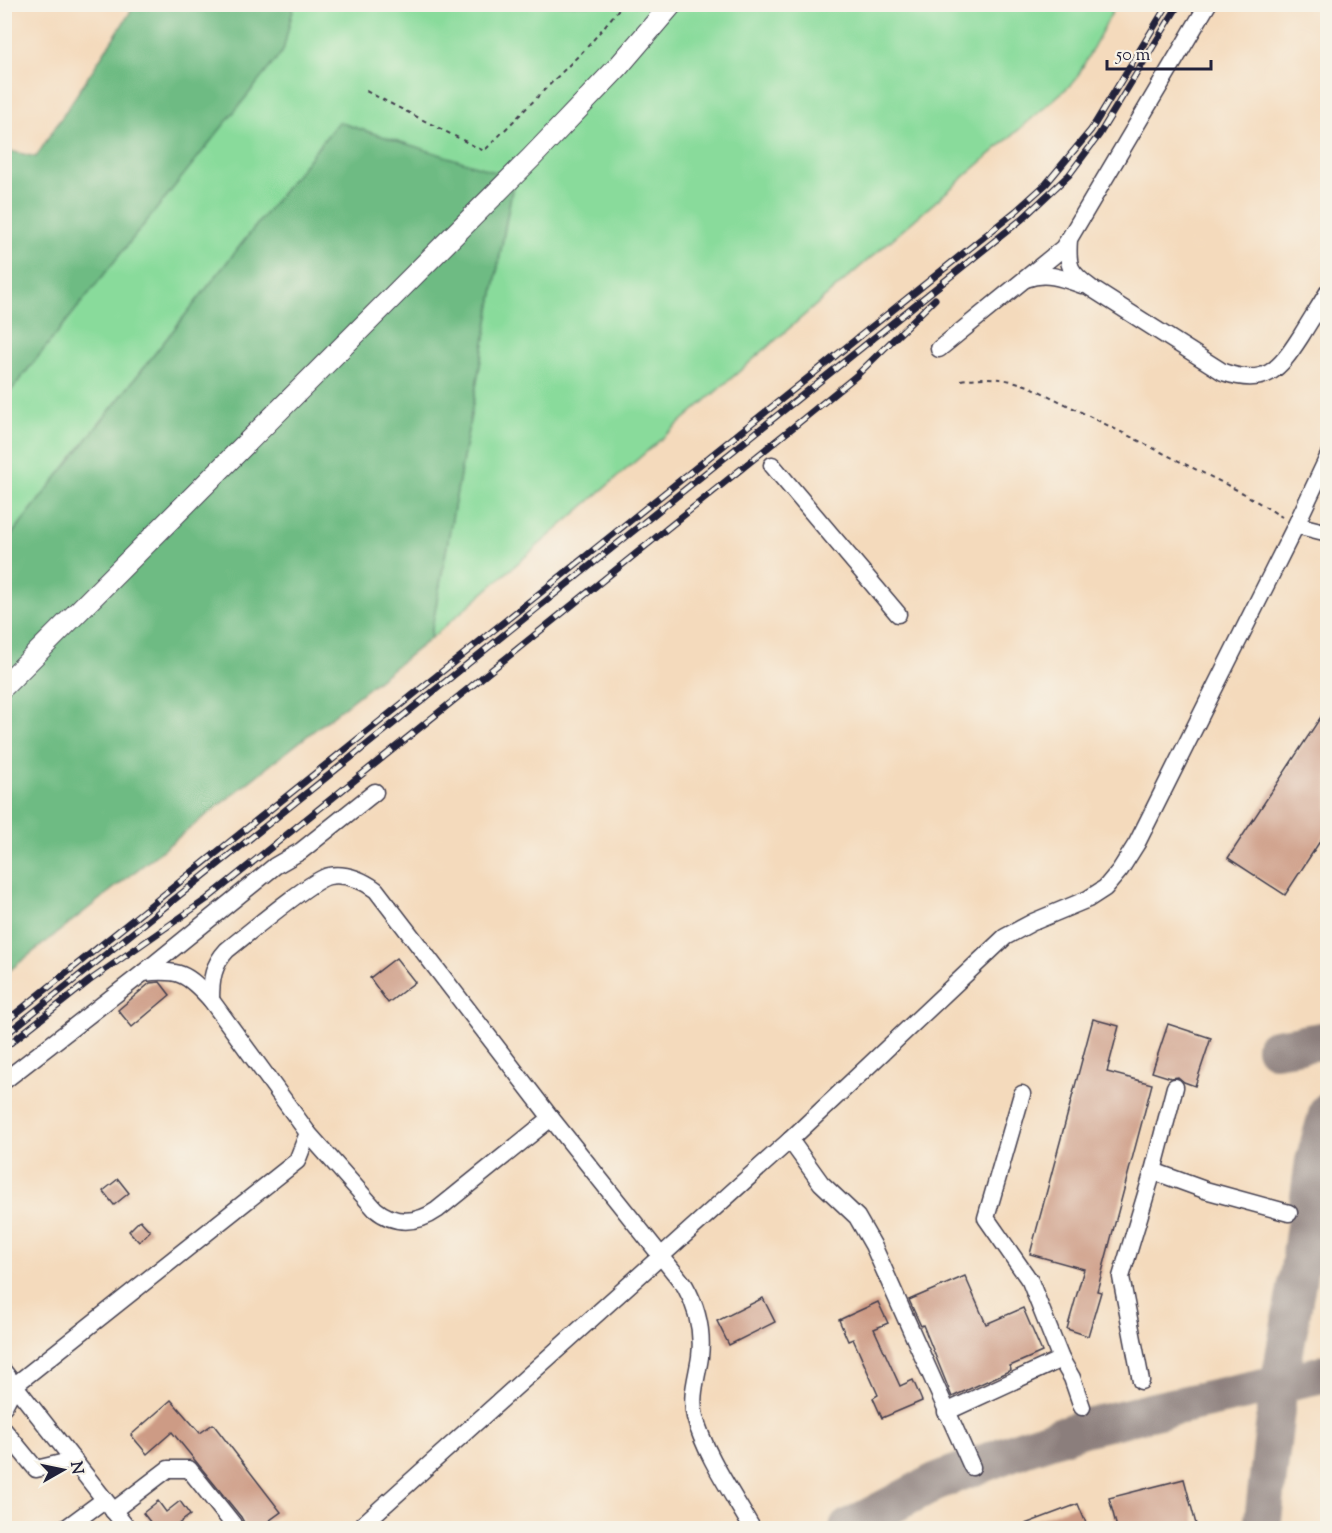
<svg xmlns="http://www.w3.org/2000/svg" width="1332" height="1533" font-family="'Sorts Mill Goudy',serif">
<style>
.green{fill:#89db9b;stroke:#567e6b;stroke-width:1.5}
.forest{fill:#6ebb83;stroke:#486e5f;stroke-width:1.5}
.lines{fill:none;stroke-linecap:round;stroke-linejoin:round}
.taxiway{stroke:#8b7e7c;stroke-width:38}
.building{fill:#cd9b85}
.minor-casing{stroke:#423e4e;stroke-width:19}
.major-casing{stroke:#423e4e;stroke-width:23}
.path{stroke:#423e4e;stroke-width:2;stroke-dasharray:4.5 4.5;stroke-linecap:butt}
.minor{stroke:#fff;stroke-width:16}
.major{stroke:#fff;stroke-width:21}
.rail-casing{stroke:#22223b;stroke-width:7}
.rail{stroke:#f7f3e8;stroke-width:4.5;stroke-dasharray:14;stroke-linecap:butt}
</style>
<rect width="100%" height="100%" fill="#f7f3e8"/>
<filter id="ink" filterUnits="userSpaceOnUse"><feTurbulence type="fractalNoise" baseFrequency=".0167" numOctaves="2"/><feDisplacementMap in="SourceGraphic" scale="12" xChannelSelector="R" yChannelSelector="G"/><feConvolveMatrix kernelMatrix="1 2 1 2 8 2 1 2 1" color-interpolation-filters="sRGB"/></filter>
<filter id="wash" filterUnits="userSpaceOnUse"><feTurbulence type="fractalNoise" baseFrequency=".008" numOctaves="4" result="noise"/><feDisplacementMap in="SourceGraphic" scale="24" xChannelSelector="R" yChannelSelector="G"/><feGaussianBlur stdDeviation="1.35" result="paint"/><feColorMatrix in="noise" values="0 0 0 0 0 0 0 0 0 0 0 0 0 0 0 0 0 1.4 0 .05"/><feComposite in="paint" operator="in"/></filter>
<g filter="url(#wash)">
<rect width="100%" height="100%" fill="#f4dabc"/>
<!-- green -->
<polygon class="green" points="294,5 1116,5 1075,81 430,639 514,179 338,122 5,543 5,398 282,51"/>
<!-- forest -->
<g class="forest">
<polygon points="135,5 294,5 283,51 5,398 5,150 36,157"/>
<polygon points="338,122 514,178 430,639 5,974 5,543"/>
</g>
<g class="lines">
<!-- taxiway -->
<g class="taxiway">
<polyline points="1275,1048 1328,1040"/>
<polyline points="848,1528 935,1482 1023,1448 1087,1427 1154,1411 1328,1373"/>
<polyline points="1262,1528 1279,1385 1297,1283 1314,1161 1328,1111"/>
</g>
</g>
<g id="blocks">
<!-- building -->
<g class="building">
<polygon points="1328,706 1328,829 1285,895 1228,858"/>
<polygon points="396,958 415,982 388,1003 370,978"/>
<polygon points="160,982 170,995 132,1027 118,1010 150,983"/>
<polygon points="1093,1019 1119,1026 1107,1072 1152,1084 1097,1291 1101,1292 1088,1336 1067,1329 1084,1269 1030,1254"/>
<polygon points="1168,1024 1211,1038 1195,1086 1184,1082 1178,1077 1171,1078 1152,1072"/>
<polygon points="118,1179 129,1193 114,1205 103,1191"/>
<polygon points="140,1220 150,1231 139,1242 129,1231"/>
<polygon points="965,1276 986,1324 1023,1308 1042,1352 1010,1366 1011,1370 952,1397 923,1325 921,1326 909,1300"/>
<polygon points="763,1298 775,1322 729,1345 717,1321"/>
<polygon points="878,1302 888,1323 874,1329 900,1386 913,1380 922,1401 882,1418 873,1398 878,1395 853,1339 848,1341 839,1320"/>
<polygon points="171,1400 200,1433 213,1424 281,1512 259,1528 247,1528 241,1517 172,1432 147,1454 131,1435"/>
<polygon points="1184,1479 1197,1528 1117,1528 1109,1498"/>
<polygon points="158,1501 166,1512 180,1501 190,1515 173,1528 155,1528 143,1513"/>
<polygon points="1078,1504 1088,1528 1017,1528 1017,1527"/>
</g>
</g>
</g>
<g filter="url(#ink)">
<use href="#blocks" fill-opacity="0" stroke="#423e4e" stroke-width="1.5"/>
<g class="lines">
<!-- minor casing -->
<g class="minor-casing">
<g id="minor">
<path d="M1208,4L1069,239C1067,267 1069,272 1091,288L1223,372C1266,387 1279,370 1301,336C1310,321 1319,307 1328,292"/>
<path d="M1026,279C1045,271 1063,278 1082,285"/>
<polyline points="939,349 1063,248 1069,239"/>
<polyline points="772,465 898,614"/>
<polyline points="1296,525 1328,533"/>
<path d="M211,1000C211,979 213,965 227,950C245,936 312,879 329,876C347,873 362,880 376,890L551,1118L685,1286C698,1309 703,1331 700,1357C697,1378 690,1396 695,1417C704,1453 734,1496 752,1528"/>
<polyline points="4,1081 143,973 275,866 301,851 375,792"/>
<polyline points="1022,1094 986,1218 1030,1281 1061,1359 1072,1378 1082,1407"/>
<path d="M308,1133L375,1209C394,1225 417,1224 437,1210L551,1118"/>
<polyline points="790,1140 821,1183 857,1217 873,1245 972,1467"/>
<polyline points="1153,1171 1205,1190 1289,1213"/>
<polyline points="4,1372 127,1528"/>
<polyline points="1141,1381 1121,1277 1153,1171 1175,1087"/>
<path d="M4,1406L15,1385L297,1161L308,1133L211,1000C187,973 179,969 143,973"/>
<polyline points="946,1412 1061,1359"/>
<polyline points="4,1430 36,1469 74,1460"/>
<polyline points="113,1511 168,1469 189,1469 233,1524 233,1528"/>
<polyline points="66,1528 104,1500"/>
<polyline points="359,1528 790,1140 1005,937 1033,922 1088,899 1105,888 1120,870 1137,843 1296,525 1328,457"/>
</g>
</g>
<!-- major casing -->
<g class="major-casing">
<polyline id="major" points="4,686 531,158 618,67 672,4"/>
</g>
<!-- path -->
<g class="path">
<polyline points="366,91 484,151 589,45 623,4"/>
<path d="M961,380C987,376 1007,378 1031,387L1243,493L1282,517"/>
</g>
<!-- minor -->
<use href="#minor" class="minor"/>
<!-- major -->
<use href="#major" class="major"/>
<!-- rail casing -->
<g class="rail-casing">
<g id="rail">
<polyline points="4,1023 1016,211 1046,184 1091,130 1168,4"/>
<polyline points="4,1036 1022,219 1069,175 1099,135 1179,4"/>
<polyline points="4,1048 89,981 207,899 802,420 856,376 935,299"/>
</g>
</g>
<!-- rail -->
<use href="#rail" class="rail"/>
</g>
</g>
<!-- margin -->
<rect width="1332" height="1533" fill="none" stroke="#f7f3e8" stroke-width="24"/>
<!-- north arrow -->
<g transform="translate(63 1470) rotate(81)" stroke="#f7f3e8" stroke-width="4.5" paint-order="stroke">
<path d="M0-4.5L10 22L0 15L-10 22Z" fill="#22223b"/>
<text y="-9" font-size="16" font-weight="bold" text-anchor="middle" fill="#22223b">N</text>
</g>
<!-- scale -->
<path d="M1107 60v9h104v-9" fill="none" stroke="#22223b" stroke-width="3"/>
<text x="1116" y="60" font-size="18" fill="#22223b" stroke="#f7f3e8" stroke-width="4.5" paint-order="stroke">50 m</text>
</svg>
